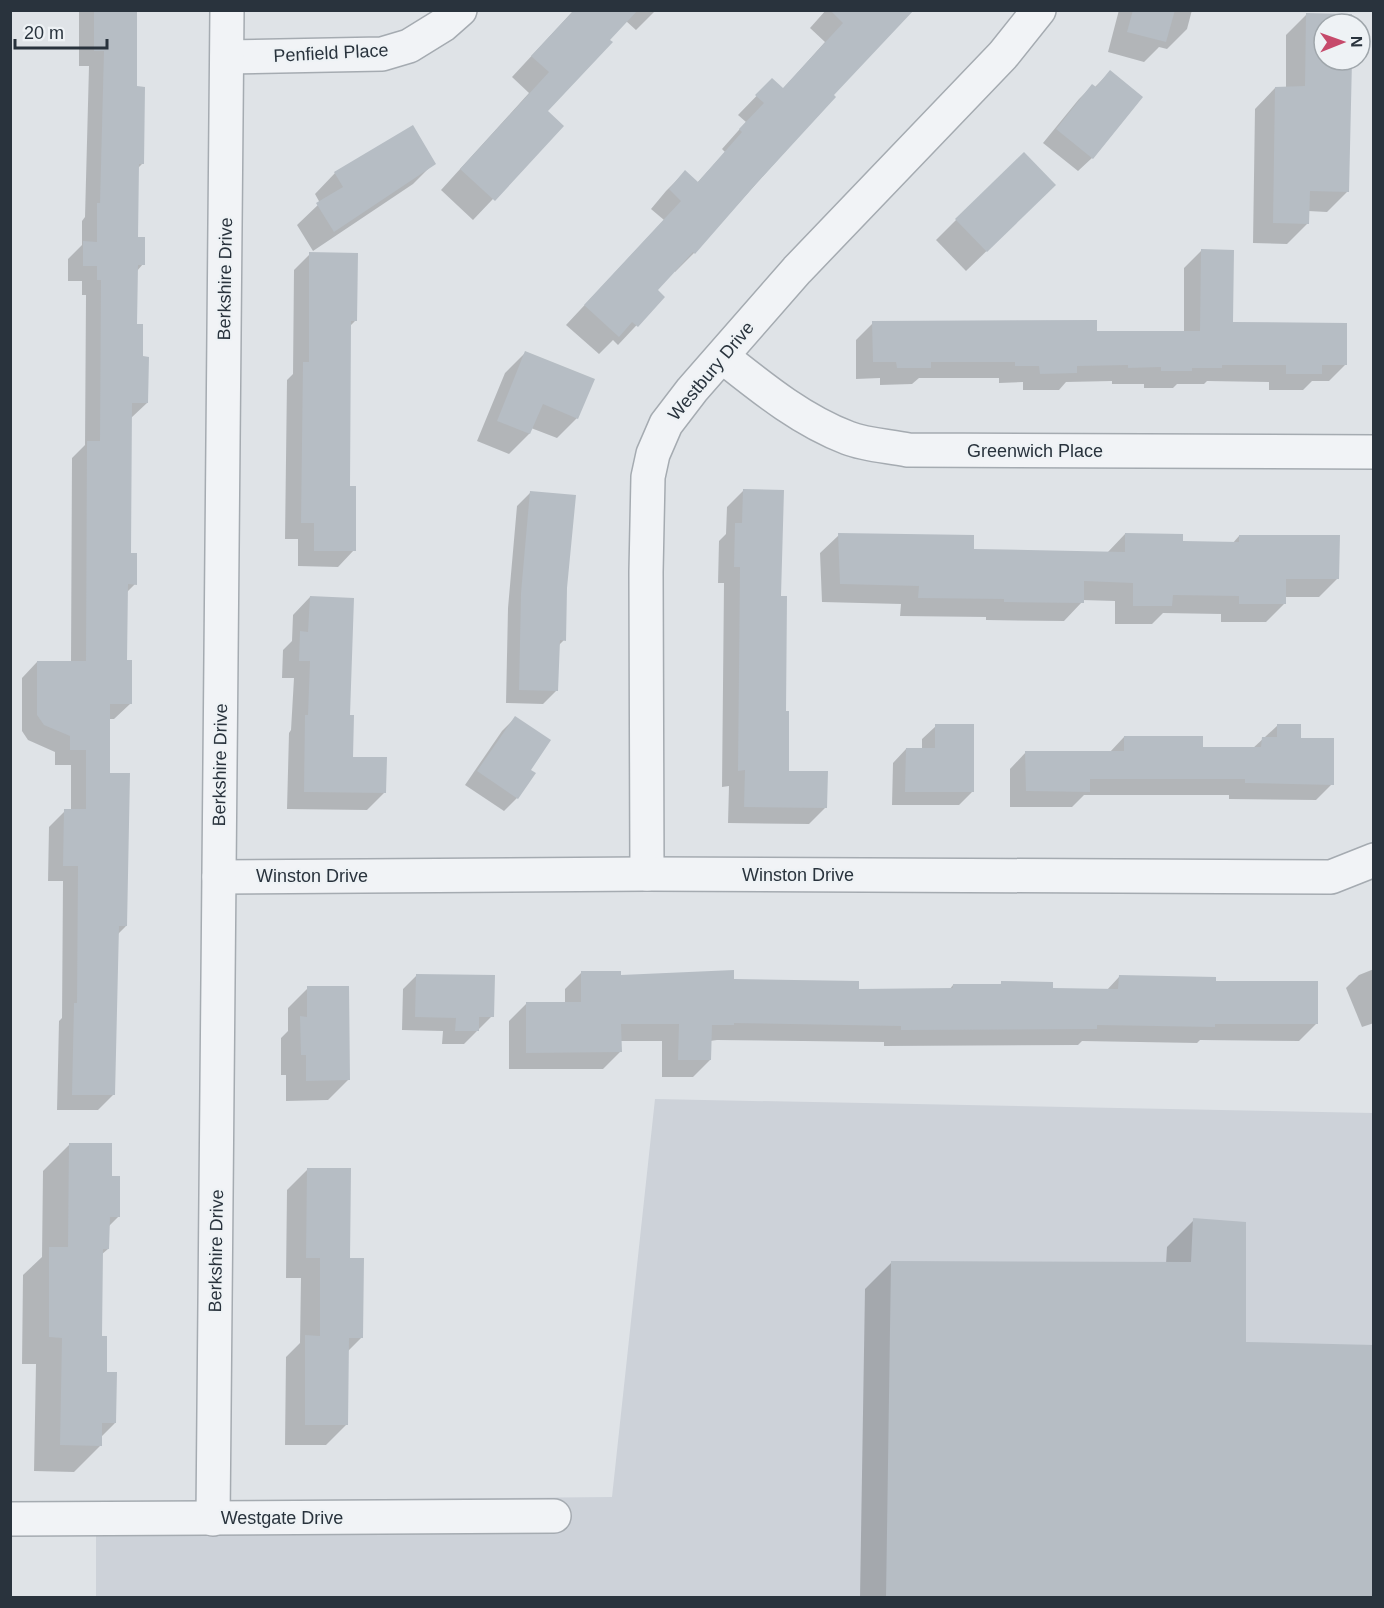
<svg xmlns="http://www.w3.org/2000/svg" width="1384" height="1608" font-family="Arial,sans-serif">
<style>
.built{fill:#cdd2d9}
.shadow{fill:#0003}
.building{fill:#b6bdc4}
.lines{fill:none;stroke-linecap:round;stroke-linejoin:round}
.street-casing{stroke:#a5abb1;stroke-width:36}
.street{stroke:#f1f3f6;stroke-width:33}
.labels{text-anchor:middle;stroke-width:4.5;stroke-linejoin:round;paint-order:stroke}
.street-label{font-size:18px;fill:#29333d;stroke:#eef2f5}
</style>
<rect width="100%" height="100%" fill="#dfe3e7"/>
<!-- built -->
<polygon class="built" points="655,1099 1373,1113 1373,1597 96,1597 96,1502 612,1497"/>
<!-- shadow -->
<g class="shadow">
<polygon points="79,10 136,10 135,88 142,164 137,169 136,239 143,264 137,271 136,325 147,403 131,418 130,554 135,584 126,593 125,662 130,704 114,719 108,719 109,774 126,926 117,935 114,1094 98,1110 57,1110 59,1021 62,1018 63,881 48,881 49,827 65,811 71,811 71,765 55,765 55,752 28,740 22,731 22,678 37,662 71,662 72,458 85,445 86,295 82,295 82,281 68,281 68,259 82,245 82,221 85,217 89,66 79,66"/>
<polygon points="574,10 656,10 636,30 626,21 546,111 562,126 473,220 441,190 529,93 512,77"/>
<polygon points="826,10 912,10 832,95 834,97 694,253 675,272 674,270 656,290 663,297 618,345 613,340 599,354 566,325 664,220 651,209 666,191 685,172 697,183 725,152 722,149 746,122 738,115 772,80 782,90 825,42 810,28"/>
<polygon points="1119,10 1192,10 1187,29 1167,49 1159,47 1144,62 1108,52"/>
<polygon points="1306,15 1351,24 1324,24 1324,60 1350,60 1348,191 1327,212 1308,211 1308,223 1287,244 1253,243 1255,109 1275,88 1286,88 1286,35"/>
<polygon points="1110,72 1092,158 1078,171 1043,143 1079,99 1092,86 1094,88"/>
<polygon points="434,163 413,184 313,251 297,225 320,203 315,194 335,173"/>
<polygon points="1034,205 966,271 936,240 956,220"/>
<polygon points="1201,251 1232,324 1346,364 1329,381 1312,381 1303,390 1269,390 1269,382 1207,381 1204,384 1177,384 1173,388 1144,388 1144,384 1112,384 1112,381 1066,382 1059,390 1023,390 1023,382 999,383 999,378 919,378 912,384 880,385 880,378 856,379 856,340 873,323 1095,333 1184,333 1184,268"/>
<polygon points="310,254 355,321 350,326 348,487 354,550 338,567 298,566 298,539 285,539 287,380 293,374 294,270"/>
<polygon points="525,353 577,418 557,438 531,428 529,434 509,454 477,441 505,373"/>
<polygon points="744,490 784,713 787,772 826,807 809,824 728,823 729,786 722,787 724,583 718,583 719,541 726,534 727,507"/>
<polygon points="530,493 566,588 564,640 558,646 557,690 543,704 506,703 508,608 517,506"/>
<polygon points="1125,534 1181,543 1232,544 1239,536 1338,578 1319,597 1284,597 1284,604 1266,622 1221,622 1221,614 1163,613 1152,624 1115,624 1115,601 1082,600 1082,602 1064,621 986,620 986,617 900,616 901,604 822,602 820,553 839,535 972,551 1107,553"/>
<polygon points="310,597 348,716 351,758 385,792 367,810 287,809 289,733 291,730 294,678 282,678 283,650 292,641 293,615"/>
<polygon points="515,718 529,770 517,798 504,811 465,785 502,731"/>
<polygon points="1278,725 1299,739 1332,784 1316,800 1229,799 1229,795 1084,795 1072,807 1010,807 1010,769 1026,752 1109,753 1124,737 1201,748 1252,749"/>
<polygon points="936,726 972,792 959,805 892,805 893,763 906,749 922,750 922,739"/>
<polygon points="1374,969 1374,1023 1362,1027 1346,988 1359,975"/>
<polygon points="582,972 620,977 733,980 857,990 949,990 953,985 999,985 1002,983 1051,990 1106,991 1119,977 1214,982 1316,1024 1299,1041 1200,1040 1197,1043 1082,1041 1078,1045 884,1046 884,1042 717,1040 710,1041 710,1060 693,1077 662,1077 662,1041 620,1041 620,1052 603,1069 509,1069 509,1021 526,1004 565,1004 565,989"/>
<polygon points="417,975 492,1016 464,1044 442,1044 443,1031 402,1030 403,989"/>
<polygon points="308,988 348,1080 328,1100 286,1101 286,1075 281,1075 281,1038 288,1031 288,1008"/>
<polygon points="70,1144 110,1177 119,1216 108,1227 108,1249 101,1255 100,1338 115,1423 101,1437 101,1445 74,1472 34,1471 36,1364 22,1364 23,1275 42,1257 43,1171"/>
<polygon points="307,1170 349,1259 362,1337 347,1352 347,1424 326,1445 285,1445 286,1357 300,1343 301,1278 286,1278 287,1190"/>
<polygon points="1194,1220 1244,1344 1374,1598 860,1598 865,1289 892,1262 1166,1264 1167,1247"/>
</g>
<!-- building -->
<g class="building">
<polygon points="94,10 137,10 137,86 145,87 144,164 139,164 138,237 145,237 145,265 138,265 137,324 143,324 143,356 149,357 148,403 132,403 131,553 137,553 137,585 128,584 127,660 132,660 132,704 110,704 110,773 130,773 127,926 119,926 115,1095 72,1095 74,1003 77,1003 78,866 63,866 64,809 86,809 86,750 70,750 70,736 44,725 37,715 37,661 86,661 87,441 100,441 101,280 97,280 97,266 83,266 83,241 97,242 97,203 100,203 104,51 94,51"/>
<polygon points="574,10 638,10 610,40 613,42 548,111 564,126 495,201 460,169 549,72 531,56"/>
<polygon points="830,10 914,10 834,95 836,97 756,184 695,254 693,252 658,290 665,297 638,327 632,322 619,337 584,305 681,201 669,189 685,170 698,182 742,132 739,129 764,103 755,95 772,78 783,88 843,23"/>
<polygon points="1133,10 1175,10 1166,42 1127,32"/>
<polygon points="1306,13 1352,14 1352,24 1324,24 1324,60 1352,60 1349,192 1310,191 1309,224 1273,223 1275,87 1305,86"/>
<polygon points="1110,70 1143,97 1093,159 1056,129 1092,84 1096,87"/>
<polygon points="413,125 436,164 334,232 316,203 343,187 334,172"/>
<polygon points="1024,152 1056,185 987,252 955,219"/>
<polygon points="1201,249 1234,250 1233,322 1347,323 1347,365 1322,365 1322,374 1286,374 1286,365 1222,365 1222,368 1192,368 1192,371 1161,371 1161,367 1128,368 1128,365 1077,366 1077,373 1040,374 1039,366 1015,366 1015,362 931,362 931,368 897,368 896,362 873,362 872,321 1097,320 1097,331 1200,331"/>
<polygon points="309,252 358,253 357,321 351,321 350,486 356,486 356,551 314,551 314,523 301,523 303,362 309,362"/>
<polygon points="525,351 595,379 578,419 543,404 530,434 497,421"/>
<polygon points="743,489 784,490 781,596 787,596 786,711 789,711 789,771 828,771 827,808 744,807 745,770 738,771 740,567 734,567 735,523 742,523"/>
<polygon points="530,491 576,495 567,588 566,641 560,640 558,691 519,690 521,593"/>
<polygon points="838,533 974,535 974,549 1125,552 1125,533 1183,534 1183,541 1239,542 1239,535 1340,535 1339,579 1286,579 1286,604 1239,604 1239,596 1173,595 1172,606 1133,606 1133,583 1084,581 1084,603 1004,602 1004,599 918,598 919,586 840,584"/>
<polygon points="310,596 354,598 350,715 354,715 353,757 387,757 386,793 304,792 305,715 308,715 310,661 299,661 300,631 308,632"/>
<polygon points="515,716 551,740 531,770 536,773 518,799 477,771"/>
<polygon points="935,724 974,724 974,792 905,792 906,748 935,748"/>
<polygon points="1277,724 1301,724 1301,738 1334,738 1334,785 1245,783 1245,779 1090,779 1090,792 1026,791 1025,751 1124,751 1124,736 1203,736 1203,747 1261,747 1262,737 1277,737"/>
<polygon points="734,970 734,979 859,981 859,989 953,988 953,984 1001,984 1001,981 1053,982 1053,988 1118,989 1119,975 1216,977 1216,981 1318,981 1318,1024 1215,1024 1215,1027 1097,1025 1097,1029 901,1030 901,1026 734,1023 734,1025 712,1025 711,1060 678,1060 679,1024 621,1024 622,1052 526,1053 526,1002 581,1002 581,971 621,971 621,975"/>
<polygon points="416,974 495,975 494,1017 479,1017 479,1031 455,1031 456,1018 415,1017"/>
<polygon points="307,986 349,986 350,1080 306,1081 306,1055 301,1055 300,1016 307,1017"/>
<polygon points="69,1143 112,1143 112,1176 120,1176 120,1217 110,1217 109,1249 103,1249 102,1336 107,1336 107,1372 117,1372 116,1423 102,1423 102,1446 60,1445 62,1338 49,1337 49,1247 68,1247"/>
<polygon points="307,1168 351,1168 350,1258 364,1258 363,1338 349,1338 348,1425 305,1425 305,1335 320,1336 320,1258 306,1258"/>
<polygon points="1193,1218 1246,1222 1246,1342 1374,1345 1374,1598 886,1598 891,1261 1191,1262"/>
</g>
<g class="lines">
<!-- street casing -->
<g class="street-casing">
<g id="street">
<polyline points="227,57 382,54 409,46 443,25 460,10"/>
<path d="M723,357C762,388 801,420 848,438C866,445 888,446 908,450L1374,452"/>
<polyline points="647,874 646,572 648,477 653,454 666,424 692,390 797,270 1003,55 1039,10"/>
<polyline points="219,877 647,874 1331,877 1374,860"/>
<polyline points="10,1519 554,1516"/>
<polyline points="213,1519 227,10"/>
</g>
</g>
<!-- street -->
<use href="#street" class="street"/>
</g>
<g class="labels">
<!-- street labels -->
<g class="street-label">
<text transform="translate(331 53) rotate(-3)" y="6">Penfield Place</text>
<text transform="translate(225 279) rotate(-89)" y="6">Berkshire Drive</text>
<text transform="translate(711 371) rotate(-50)" y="6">Westbury Drive</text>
<text x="1035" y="457">Greenwich Place</text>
<text transform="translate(220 765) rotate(-89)" y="6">Berkshire Drive</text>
<text x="798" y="881">Winston Drive</text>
<text x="312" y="882">Winston Drive</text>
<text transform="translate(216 1251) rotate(-89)" y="6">Berkshire Drive</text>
<text x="282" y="1524">Westgate Drive</text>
</g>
</g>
<!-- border -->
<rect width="1384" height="1608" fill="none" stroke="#29333d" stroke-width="24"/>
<!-- north arrow -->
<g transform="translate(1342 42) rotate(89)"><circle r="28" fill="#eef2f5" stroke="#9fa6ab" stroke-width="1.5"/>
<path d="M0-4.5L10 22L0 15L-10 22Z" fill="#c64a6b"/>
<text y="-9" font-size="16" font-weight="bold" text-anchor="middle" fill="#29333d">N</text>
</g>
<!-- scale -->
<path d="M15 39v9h92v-9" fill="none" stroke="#29333d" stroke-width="3"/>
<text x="24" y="39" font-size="18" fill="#29333d" stroke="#eef2f5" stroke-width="4.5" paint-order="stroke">20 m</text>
</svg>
